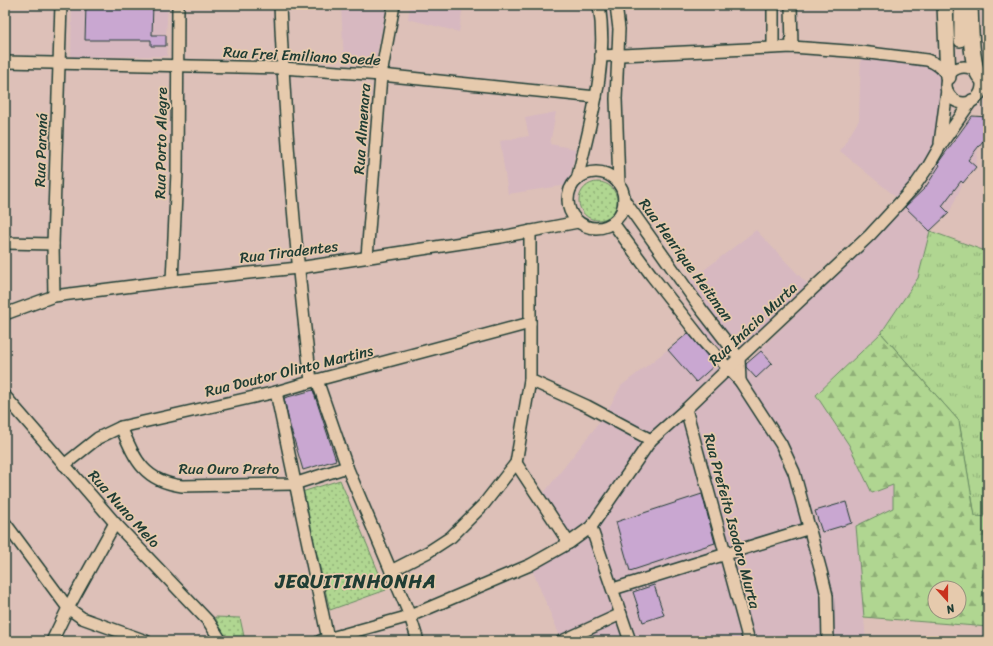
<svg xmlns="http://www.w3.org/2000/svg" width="993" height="646" font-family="Sriracha,sans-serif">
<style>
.built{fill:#d7b8c0}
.grass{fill:url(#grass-tufts);stroke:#688a62}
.forest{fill:url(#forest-firs);stroke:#688a62;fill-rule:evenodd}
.park{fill:url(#park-dots);stroke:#688a62}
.building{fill:#c9a7d1;stroke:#1f3d34}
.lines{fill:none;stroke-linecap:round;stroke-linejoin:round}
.street-casing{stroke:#1f3d34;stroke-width:14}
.secondary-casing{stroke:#1f3d34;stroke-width:18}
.street{stroke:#e6caad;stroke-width:11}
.secondary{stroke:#e6caad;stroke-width:15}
.labels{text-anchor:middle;stroke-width:3.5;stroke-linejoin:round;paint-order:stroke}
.street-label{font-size:15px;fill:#1f3d34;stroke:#e6caad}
.district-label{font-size:19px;font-weight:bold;letter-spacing:1px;fill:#1f3d34;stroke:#e6caad}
</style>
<defs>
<pattern id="grass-tufts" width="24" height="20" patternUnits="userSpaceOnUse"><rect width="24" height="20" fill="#b0d691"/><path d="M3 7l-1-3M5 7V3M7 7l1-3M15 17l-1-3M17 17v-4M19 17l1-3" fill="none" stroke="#8faf77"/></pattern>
<pattern id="forest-firs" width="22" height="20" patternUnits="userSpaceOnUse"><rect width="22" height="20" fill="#b0d691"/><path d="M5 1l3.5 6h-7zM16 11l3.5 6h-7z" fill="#8faf77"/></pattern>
<pattern id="park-dots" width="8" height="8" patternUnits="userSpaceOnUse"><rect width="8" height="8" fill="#b0d691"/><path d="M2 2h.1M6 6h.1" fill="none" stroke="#8faf77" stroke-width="1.8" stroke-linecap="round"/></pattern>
</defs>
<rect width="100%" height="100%" fill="#ddc0b8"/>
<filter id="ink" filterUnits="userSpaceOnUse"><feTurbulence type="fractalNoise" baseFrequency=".025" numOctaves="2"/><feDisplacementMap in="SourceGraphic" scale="8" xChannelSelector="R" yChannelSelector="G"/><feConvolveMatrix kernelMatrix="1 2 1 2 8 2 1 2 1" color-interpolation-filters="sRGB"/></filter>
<g filter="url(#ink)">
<!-- built -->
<g class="built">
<polygon points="72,5 168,5 166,35 167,56 71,57"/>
<polygon points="341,5 387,5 374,67 344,63"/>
<polygon points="410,5 463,5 459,32 408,19"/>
<polygon points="861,52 927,60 948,77 940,146 901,201 840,151 859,120"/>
<polygon points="556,112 550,144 576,149 568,185 508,194 500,141 529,136 525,118"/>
<polygon points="972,116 988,117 986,137 978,148 976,167 963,183 949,213 930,231 918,278 881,333 816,395 849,445 872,493 893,485 893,508 856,526 866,641 562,641 530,565 569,543 540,498 605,415 621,386 708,318 687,283 756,230 812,289 739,358 745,365 905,207 927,184 938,163"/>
</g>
<!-- grass -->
<polygon class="grass" points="930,231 988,252 988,517 975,517 959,421 881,333 918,278"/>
<!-- forest -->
<path class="forest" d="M881,333L959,421L975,516L988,517V627L864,617L856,526L893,508V485L872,493L849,445L816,395ZM935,588H959V612H935Z"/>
<!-- park -->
<g class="park">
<circle cx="598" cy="201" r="19"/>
<polygon points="340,480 386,590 330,610 302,492"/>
<polygon points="215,617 240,618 245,641 225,641 224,635"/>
</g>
<!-- building -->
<g class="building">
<polygon points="86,5 153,5 152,35 166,35 166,46 151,46 151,40 85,40"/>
<polygon points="972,116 988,117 988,138 986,137 968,160 976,167 963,183 961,181 942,206 949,213 930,231 905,207 925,188 940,165 938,163"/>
<polygon points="688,333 715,365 696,382 668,350"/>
<polygon points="761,351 772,363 756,378 746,367 746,364"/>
<polygon points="313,390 336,460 303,470 290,426 284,398"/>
<polygon points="702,494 715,543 630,571 616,522"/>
<polygon points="846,502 852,523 822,532 815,511"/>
<polygon points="654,585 664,615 643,622 633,592"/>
</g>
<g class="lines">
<!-- street casing -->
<g class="street-casing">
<g id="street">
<path d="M280,5C285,131 296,256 311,381"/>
<polyline points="616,5 619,29 616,99 619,184"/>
<polyline points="773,5 773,47"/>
<polyline points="791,5 792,47"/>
<polyline points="960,5 960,41"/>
<path d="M601,56L792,47L861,52L927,60C937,63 943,68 948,77"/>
<polyline points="5,62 282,68 381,75 596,97"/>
<circle cx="964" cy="85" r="18"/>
<polyline points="940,143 947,90"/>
<circle cx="596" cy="200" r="28"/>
<path d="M577,180C590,123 609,64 599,5"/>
<polyline points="624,200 701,309 739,358 740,381"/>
<polyline points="613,223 652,276 703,341 740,381 781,444 794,472 821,571 827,596 828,641"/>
<polyline points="5,243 53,244"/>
<polyline points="367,257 381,75 394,5"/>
<polyline points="172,281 177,172 178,5"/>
<polyline points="54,296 53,244 61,5"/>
<polyline points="5,314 54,296 172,281 298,268 501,237 578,222"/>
<polyline points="317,380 347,467 410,616 418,641"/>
<polyline points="530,380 587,406 651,440"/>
<polyline points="276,392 328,639"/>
<polyline points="5,396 115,523 209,622 221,641"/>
<polyline points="686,409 749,641"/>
<path d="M121,427C135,459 143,481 182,486L294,484L347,467"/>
<polyline points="516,463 569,543"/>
<polyline points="64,465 98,438 121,427 276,392 317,380 530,323"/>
<polyline points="5,523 68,608 82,618 146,641"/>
<polyline points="591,527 630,641"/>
<polyline points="391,571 428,552 451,537 484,504 516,463 530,380 530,231"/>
<polyline points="613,589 810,528"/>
<polyline points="52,641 68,608 115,523"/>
<polyline points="320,641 410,616 530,565 569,543 591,527 651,440 686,409 739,358 870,235 894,209 914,187 928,167 940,146 972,100"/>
<polyline points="562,641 621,614"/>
</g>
</g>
<!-- secondary casing -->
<g class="secondary-casing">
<g id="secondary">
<polyline points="945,5 948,77"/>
<path d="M970,5C971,22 970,62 979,75C981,78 985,81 988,84"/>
</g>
</g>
<!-- street -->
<use href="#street" class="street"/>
<!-- secondary -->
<use href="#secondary" class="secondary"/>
</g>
</g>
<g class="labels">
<!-- street labels -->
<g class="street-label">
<text transform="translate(302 56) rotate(3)" y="5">Rua Frei Emiliano Soede</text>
<text transform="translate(362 129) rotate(-86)" y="5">Rua Almenara</text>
<text transform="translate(161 143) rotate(-89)" y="5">Rua Porto Alegre</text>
<text transform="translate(41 150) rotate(-88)" y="5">Rua Paraná</text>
<text transform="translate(289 252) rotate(-7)" y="5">Rua Tiradentes</text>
<text transform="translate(686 260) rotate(54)" y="5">Rua Henrique Heitman</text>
<text transform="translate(753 324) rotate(-43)" y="5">Rua Inácio Murta</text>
<text transform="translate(289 371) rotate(-14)" y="5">Rua Doutor Olinto Martins</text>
<text x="229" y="474">Rua Ouro Preto</text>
<text transform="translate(124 509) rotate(48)" y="5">Rua Nuno Melo</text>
<text transform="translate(732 521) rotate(75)" y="5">Rua Prefeito Isodoro Murta</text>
</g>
<!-- district labels -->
<g class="district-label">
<text x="356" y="588">JEQUITINHONHA</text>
</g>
</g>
<!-- margin -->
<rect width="993" height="646" fill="none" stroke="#e6caad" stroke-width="20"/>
<rect x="10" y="10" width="973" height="626" fill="none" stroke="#1f3d34" stroke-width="1.5" filter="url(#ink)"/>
<!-- north arrow -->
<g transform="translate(947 600) rotate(159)"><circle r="19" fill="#e6caad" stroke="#96927d"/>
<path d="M0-3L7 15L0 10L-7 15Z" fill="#c8321e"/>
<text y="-6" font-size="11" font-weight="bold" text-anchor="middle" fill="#1f3d34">N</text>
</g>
</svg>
